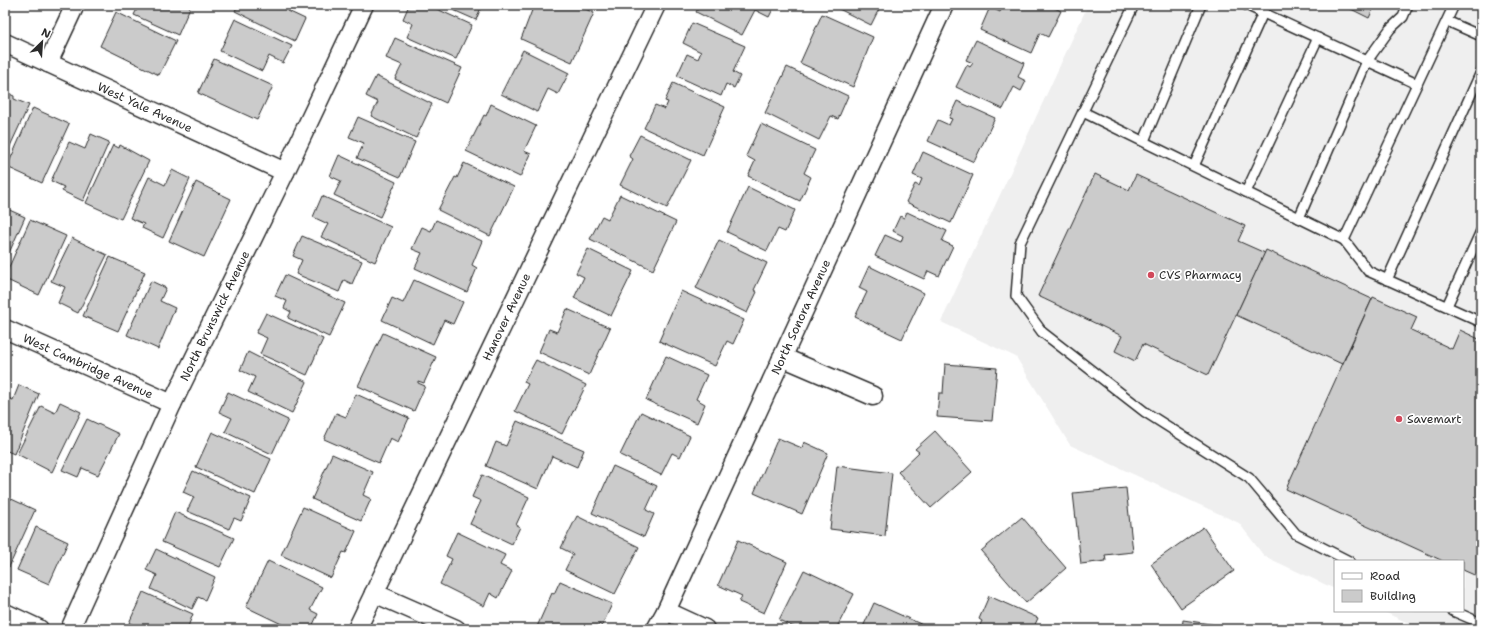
<svg xmlns="http://www.w3.org/2000/svg" width="1486" height="634" font-family="'Shantell Sans',sans-serif">
<style>
.built{fill:#efefef}
.building{fill:#cbcbcb;stroke:#2b2b2b}
.lines{fill:none;stroke-linecap:round;stroke-linejoin:round}
.service-casing{stroke:#2b2b2b;stroke-width:12}
.minor-casing{stroke:#2b2b2b;stroke-width:21}
.service{stroke:#fff;stroke-width:9}
.minor{stroke:#fff;stroke-width:18}
.poi-dot{fill:#d1495b;stroke:#fff;stroke-width:1.5}
.labels{text-anchor:middle;stroke-width:3.5;stroke-linejoin:round;paint-order:stroke}
.street-label{font-size:12px;fill:#2b2b2b;stroke:#fff}
.poi-label{font-size:12px;fill:#2b2b2b;stroke:#fff;text-anchor:start}
</style>
<rect width="100%" height="100%" fill="#fff"/>
<filter id="ink" filterUnits="userSpaceOnUse"><feTurbulence type="fractalNoise" baseFrequency=".025" numOctaves="2"/><feDisplacementMap in="SourceGraphic" scale="8" xChannelSelector="R" yChannelSelector="G"/><feConvolveMatrix kernelMatrix="1 2 1 2 8 2 1 2 1" color-interpolation-filters="sRGB"/></filter>
<g filter="url(#ink)">
<!-- built -->
<polygon class="built" points="1088,5 1481,5 1481,629 1421,629 1382,611 1463,611 1463,561 1335,561 1335,589 1264,556 1239,523 1070,445 1016,357 941,322"/>
<!-- building -->
<g class="building">
<polygon points="139,5 191,5 178,35 134,15"/>
<polygon points="238,5 291,5 288,11 305,19 295,41 235,11"/>
<polygon points="409,5 428,5 472,25 456,59 407,37 413,24 403,19"/>
<polygon points="442,5 482,5 476,20"/>
<polygon points="534,5 577,5 594,13 572,62 521,39"/>
<polygon points="700,5 775,5 769,17 755,10 742,35 696,12"/>
<polygon points="831,5 881,5 871,25"/>
<polygon points="1003,5 1049,5 1061,11 1048,37 1040,33 1031,53 980,30 990,7 1000,12"/>
<polygon points="1343,5 1375,5 1369,18"/>
<polygon points="116,12 176,41 159,75 100,46"/>
<polygon points="822,14 873,37 853,87 800,63"/>
<polygon points="235,19 292,46 283,63 269,56 262,71 220,51"/>
<polygon points="692,23 745,46 733,72 740,76 734,88 726,84 721,96 677,76 687,54 698,59 701,52 683,43"/>
<polygon points="395,38 462,68 446,103 395,79 402,65 386,58"/>
<polygon points="976,40 1024,63 1018,77 1026,81 1021,91 1014,87 1003,109 956,87 967,65 970,67 973,63 966,60"/>
<polygon points="523,50 569,73 558,94 548,89 537,112 501,94"/>
<polygon points="214,59 273,86 257,120 198,93"/>
<polygon points="787,67 848,96 838,119 831,116 819,140 765,113"/>
<polygon points="376,76 432,104 416,138 371,116 378,102 366,96"/>
<polygon points="673,83 725,107 703,155 644,128 655,105 665,109 668,102 665,101"/>
<polygon points="5,92 14,96 14,99 29,105 5,157"/>
<polygon points="957,101 995,118 974,162 928,141 938,120 949,125 952,119 949,118"/>
<polygon points="491,104 536,126 524,151 531,154 520,177 466,151 484,115 486,116"/>
<polygon points="33,108 69,124 42,183 7,167"/>
<polygon points="358,117 415,142 400,177 357,158 364,143 349,137"/>
<polygon points="761,124 815,150 804,173 811,177 800,201 748,176 755,161 746,156"/>
<polygon points="91,134 109,142 83,201 62,191 64,187 51,181 69,142 85,149"/>
<polygon points="640,135 691,160 667,208 620,185 633,159 629,156"/>
<polygon points="113,145 119,148 120,145 149,161 121,219 86,203"/>
<polygon points="923,152 973,175 951,223 906,202 915,184 919,186 922,179 913,175"/>
<polygon points="339,155 396,182 380,217 334,195 341,181 330,176"/>
<polygon points="464,163 514,187 490,236 438,210 455,177 457,178"/>
<polygon points="172,170 190,179 163,238 142,228 144,224 130,218 149,177 165,185"/>
<polygon points="1095,174 1129,190 1136,175 1245,226 1238,241 1265,253 1208,375 1143,344 1135,361 1115,351 1122,336 1038,296"/>
<polygon points="196,182 231,199 204,257 169,241"/>
<polygon points="748,187 795,210 785,232 778,229 767,251 727,232"/>
<polygon points="620,195 676,222 653,270 590,239 602,216 608,219"/>
<polygon points="322,196 391,227 375,262 321,237 328,224 313,217"/>
<polygon points="5,208 25,217 5,262"/>
<polygon points="907,212 947,231 942,241 953,246 939,276 928,271 924,279 875,256 885,235 901,242 903,236 893,231 900,216 904,218"/>
<polygon points="30,220 66,236 39,295 5,279 5,276"/>
<polygon points="436,220 482,241 472,265 477,268 467,292 415,268 422,253 412,249 422,227 431,231"/>
<polygon points="302,236 362,261 352,284 344,280 339,292 296,274 302,260 293,256"/>
<polygon points="72,238 107,255 78,313 58,303 65,287 51,281"/>
<polygon points="719,240 767,263 754,290 757,292 747,313 696,288"/>
<polygon points="588,249 633,271 611,316 574,298 584,277 576,273"/>
<polygon points="1266,250 1372,299 1342,364 1236,315"/>
<polygon points="110,257 145,272 118,331 83,316"/>
<polygon points="869,266 924,293 902,339 855,317 867,292 859,288"/>
<polygon points="285,275 345,303 329,337 288,318 291,312 284,308 287,301 275,296"/>
<polygon points="414,280 463,302 453,324 444,320 433,344 382,320 392,298 403,303"/>
<polygon points="151,281 166,288 160,301 175,308 158,349 127,335"/>
<polygon points="681,291 744,320 733,344 727,341 715,366 659,341"/>
<polygon points="1373,297 1417,317 1411,330 1452,349 1460,330 1481,340 1481,578 1463,570 1463,561 1443,561 1286,489"/>
<polygon points="567,309 610,328 589,375 539,352 549,329 557,332"/>
<polygon points="266,313 323,339 307,375 260,354 267,338 256,333"/>
<polygon points="383,333 436,357 424,383 418,381 418,383 425,386 414,411 358,386"/>
<polygon points="248,352 307,382 292,413 248,392 255,377 240,370"/>
<polygon points="666,356 707,375 696,399 705,404 697,423 646,400"/>
<polygon points="536,360 586,385 562,434 515,411 528,384 524,382"/>
<polygon points="945,364 997,368 992,421 937,417 939,393 943,393"/>
<polygon points="19,385 39,394 14,454 5,450 5,397 13,400"/>
<polygon points="228,392 288,420 272,454 225,432 232,418 219,412"/>
<polygon points="356,394 409,418 398,442 390,438 379,463 324,439 336,413 346,417"/>
<polygon points="60,402 81,412 52,472 17,454 41,406 55,413"/>
<polygon points="641,412 690,436 680,457 672,453 661,475 620,455"/>
<polygon points="87,419 119,434 98,475 82,468 78,477 62,470"/>
<polygon points="517,421 584,450 577,467 552,456 538,489 486,466 496,442 506,446"/>
<polygon points="935,431 972,472 931,508 898,472 919,452 915,449"/>
<polygon points="212,432 271,459 255,494 196,467"/>
<polygon points="778,438 802,448 804,442 828,453 802,514 754,493"/>
<polygon points="332,454 373,472 363,495 371,499 361,521 312,499"/>
<polygon points="613,466 657,486 646,510 654,514 644,537 592,513"/>
<polygon points="837,466 892,473 885,536 830,529"/>
<polygon points="193,471 251,498 241,521 234,518 229,529 187,511 194,497 183,492"/>
<polygon points="482,475 529,497 516,525 520,527 512,544 470,524 481,501 472,497"/>
<polygon points="1126,488 1133,552 1105,555 1106,561 1081,564 1073,493"/>
<polygon points="5,496 35,510 9,567 5,565"/>
<polygon points="303,507 356,531 346,553 343,552 331,578 281,555"/>
<polygon points="175,512 234,538 220,567 162,542"/>
<polygon points="577,516 639,547 615,594 565,570 573,554 561,548"/>
<polygon points="1022,517 1066,568 1026,603 981,551"/>
<polygon points="36,527 68,542 49,584 17,570"/>
<polygon points="1203,527 1234,571 1181,608 1151,564"/>
<polygon points="457,532 505,555 500,565 512,571 498,598 490,593 484,606 440,584 452,559 446,556"/>
<polygon points="738,540 787,562 764,613 739,602 742,596 718,585"/>
<polygon points="156,549 215,577 205,600 198,597 192,609 151,589 157,575 146,570"/>
<polygon points="268,561 322,587 310,610 318,614 311,629 292,629 246,607"/>
<polygon points="804,570 854,594 836,629 807,629 804,628 804,629 798,629 779,620"/>
<polygon points="560,581 612,604 602,626 599,624 596,629 536,629 552,593 554,594"/>
<polygon points="143,592 193,614 187,629 182,629 174,626 173,629 144,629 129,623"/>
<polygon points="989,596 1038,618 1033,629 978,629 982,621 979,619"/>
<polygon points="874,603 925,626 924,629 862,629"/>
<polygon points="1183,620 1237,628 1237,629 1182,629"/>
</g>
<g class="lines">
<!-- service casing -->
<g class="service-casing">
<g id="service">
<polyline points="1134,5 1020,243 1016,296 1042,332 1145,412 1249,478 1296,534 1349,561"/>
<polyline points="1246,5 1417,84"/>
<polyline points="1454,5 1344,240 1368,271 1481,322"/>
<polyline points="1447,21 1481,36"/>
<polyline points="1083,112 1344,240"/>
<polyline points="1144,141 1201,5"/>
<polyline points="1194,166 1263,13"/>
<polyline points="1246,192 1318,38"/>
<polyline points="1299,218 1367,61 1390,29 1403,17 1408,5"/>
<polyline points="1387,280 1481,72"/>
<polyline points="1447,306 1481,231"/>
<polyline points="1453,611 1481,623"/>
</g>
</g>
<!-- minor casing -->
<g class="minor-casing">
<g id="minor">
<path id="s1" d="M5,43L285,172"/>
<polyline points="48,63 75,5"/>
<path id="s2" d="M5,329L172,404"/>
<polyline points="782,357 873,396"/>
<polyline points="374,593 456,629"/>
<polyline points="666,611 705,629"/>
<polyline points="5,613 39,629"/>
<path id="s3" d="M70,629L172,404L285,172L364,5"/>
<path id="s4" d="M357,629L656,5"/>
<path id="s5" d="M656,629L666,611L944,5"/>
</g>
</g>
<!-- service -->
<use href="#service" class="service"/>
<!-- minor -->
<use href="#minor" class="minor"/>
</g>
</g>
<!-- markers -->
<g class="poi-dot">
<circle cx="1151" cy="275" r="4"/>
<circle cx="1399" cy="419" r="4"/>
</g>
<g class="labels">
<!-- street labels -->
<g class="street-label">
<text dy="4" stroke="none"><textPath href="#s1" startOffset="154">West Yale Avenue</textPath></text>
<text dy="4" stroke="none"><textPath href="#s3" startOffset="345">North Brunswick Avenue</textPath></text>
<text dy="4" stroke="none"><textPath href="#s4" startOffset="346">Hanover Avenue</textPath></text>
<text dy="4" stroke="none"><textPath href="#s5" startOffset="344">North Sonora Avenue</textPath></text>
<text dy="4" stroke="none"><textPath href="#s2" startOffset="91">West Cambridge Avenue</textPath></text>
</g>
<!-- poi labels -->
<g class="poi-label">
<text x="1159" y="279">CVS Pharmacy</text>
<text x="1407" y="423">Savemart</text>
</g>
</g>
<!-- margin -->
<rect width="1486" height="634" fill="none" stroke="#fff" stroke-width="20"/>
<rect x="10" y="10" width="1466" height="614" fill="none" stroke="#2b2b2b" stroke-width="1.5" filter="url(#ink)"/>
<!-- legend -->
<rect x="1334" y="560" width="130" height="52" fill="#ffffff" stroke="#aaaaaa"/>
<rect x="1342" y="573" width="20" height="6" fill="#ffffff" stroke="#aaaaaa"/>
<text x="1370" y="580" font-size="12" fill="#2b2b2b">Road</text>
<rect x="1342" y="590" width="20" height="12" fill="#cbcbcb" stroke="#aaaaaa"/>
<text x="1370" y="600" font-size="12" fill="#2b2b2b">Building</text>
<!-- north arrow -->
<g transform="translate(42 42) rotate(25)" stroke="#ffffff" stroke-width="3" paint-order="stroke">
<path d="M0-3L7 15L0 10L-7 15Z" fill="#2b2b2b"/>
<text y="-6" font-size="11" font-weight="bold" text-anchor="middle" fill="#2b2b2b">N</text>
</g>
</svg>
